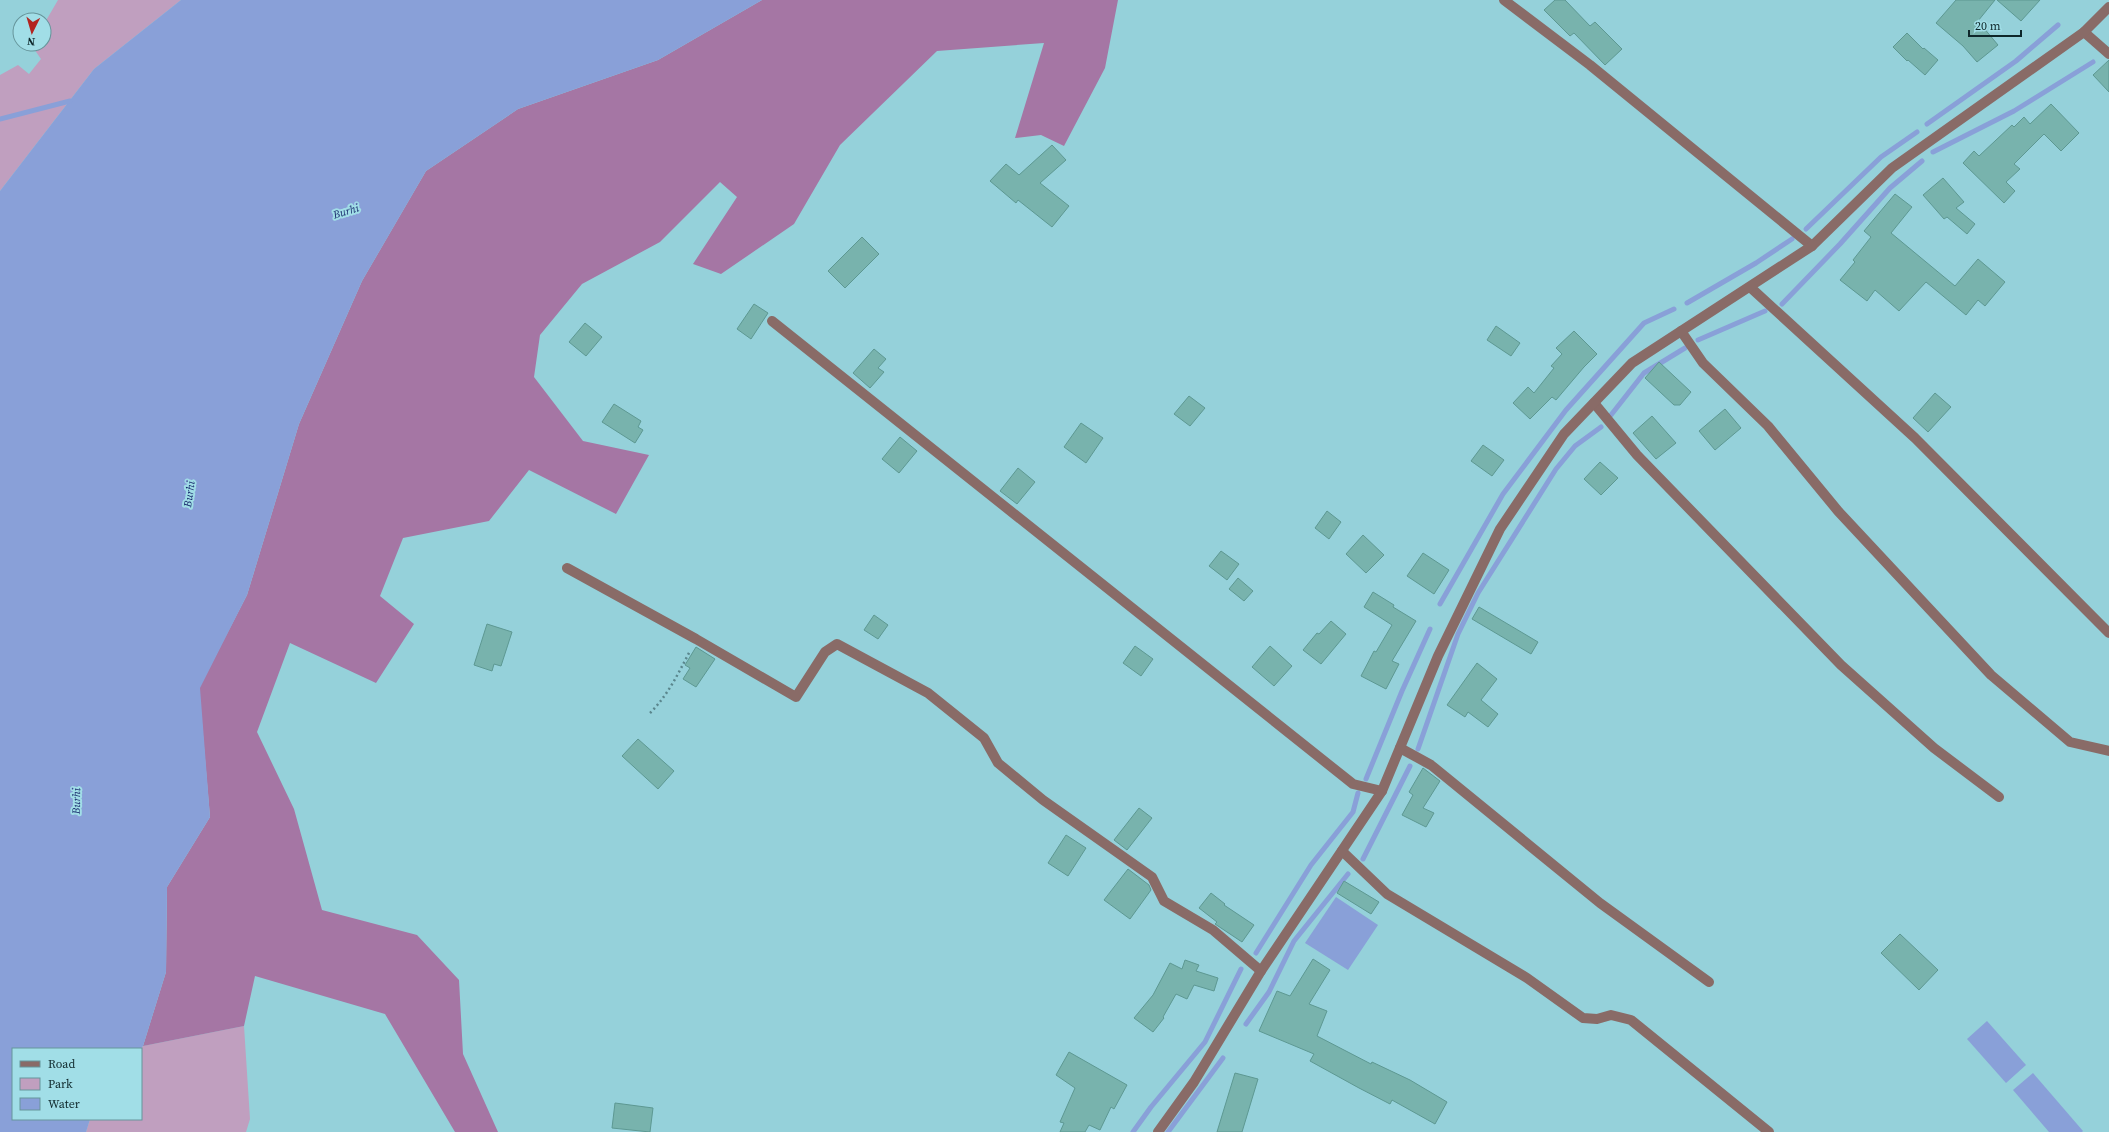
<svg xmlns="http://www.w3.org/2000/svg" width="2109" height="1132" font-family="'Source Serif 4',serif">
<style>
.green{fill:#c09fbf}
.forest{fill:#a576a4}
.water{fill:#89a0d8}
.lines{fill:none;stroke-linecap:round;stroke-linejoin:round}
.stream{stroke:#89a0d8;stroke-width:5}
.building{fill:#78b3ad;stroke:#5d9892}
.path{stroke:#5a868d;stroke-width:2.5;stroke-dasharray:2 3;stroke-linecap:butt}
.minor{stroke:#896b67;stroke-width:10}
.labels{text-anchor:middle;stroke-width:4;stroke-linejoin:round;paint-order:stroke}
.water-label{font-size:11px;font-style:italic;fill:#192c6e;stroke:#a1dee7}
</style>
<rect width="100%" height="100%" fill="#95d1da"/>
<!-- green -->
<g class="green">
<polygon points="58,0 181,0 94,69 0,191 0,75 18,65 29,74 41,59 32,46 33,44 44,44 44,24"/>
<polygon points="244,1026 250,1119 246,1132 86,1132 90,1119 141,1119 140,1049 143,1046"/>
</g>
<!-- forest -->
<polygon class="forest" points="762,0 1118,0 1105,68 1064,146 1041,135 1015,138 1044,43 937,51 840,145 794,224 721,274 693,264 737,197 720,182 660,242 582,284 540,335 534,377 583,441 649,455 616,514 529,470 489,521 403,538 380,596 414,624 376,683 290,643 257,732 294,809 322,910 417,935 459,980 463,1054 498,1132 455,1132 385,1014 255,976 244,1026 143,1046 166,972 167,887 210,817 199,688 247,595 299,424 362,281 426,171 518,109 658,60"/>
<!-- water -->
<g class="water">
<polygon points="181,0 762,0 658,60 518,109 426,171 362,281 299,424 247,595 200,688 210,817 167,887 166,972 143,1046 140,1049 13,1049 13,1119 90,1119 86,1132 0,1132 0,191 94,69"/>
<polygon points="1336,897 1378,925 1348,970 1305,943"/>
<polygon points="1987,1021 2026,1065 2006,1083 1967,1039"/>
<polygon points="2033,1073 2083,1131 2082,1132 2049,1132 2013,1090"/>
</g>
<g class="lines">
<!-- stream -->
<g class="stream">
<polyline points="0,119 70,101"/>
<polyline points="1927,124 2016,61 2058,25"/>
<polyline points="1933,152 2014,111 2093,62"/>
<polyline points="1806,229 1881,157 1917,132"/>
<polyline points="1687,303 1756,263 1792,239"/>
<polyline points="1782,304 1840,244 1890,188 1922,161"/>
<polyline points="1698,340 1765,311"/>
<polyline points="1611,415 1644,373 1685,348"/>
<polyline points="1440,604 1503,494 1566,410 1644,323 1674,309"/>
<polyline points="1418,749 1458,634 1478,593 1556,469 1575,446 1601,427"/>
<polyline points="1366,779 1402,691 1430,629"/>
<polyline points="1363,859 1410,766"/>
<polyline points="1256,953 1311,865 1353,812 1358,793"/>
<polyline points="1246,1024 1269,992 1294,941 1348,874"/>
<polyline points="1133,1132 1151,1107 1205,1042 1241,969"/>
<polyline points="1168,1132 1223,1058"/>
</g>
</g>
<!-- building -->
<g class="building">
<polygon points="1555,0 1565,0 1590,26 1595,22 1622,49 1605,65 1574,33 1570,36 1544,10"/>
<polygon points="1956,0 1995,0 1978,21 1998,45 1977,62 1963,46 1936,23"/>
<polygon points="1997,0 2040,0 2021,21"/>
<polygon points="1907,33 1923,49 1924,48 1938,60 1925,75 1908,60 1907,61 1893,47"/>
<polygon points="2109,60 2109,92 2093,75"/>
<polygon points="2051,104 2079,133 2061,151 2044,134 2014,164 2020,169 2006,182 2015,191 2004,203 1963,163 1974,151 1979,156 2012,125 2014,127 2024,117 2030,124"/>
<polygon points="1052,145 1066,160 1040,183 1069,206 1052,227 1018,200 1016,203 990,181 1006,164 1019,175"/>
<polygon points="1943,178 1964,202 1956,208 1975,224 1967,234 1947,217 1944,219 1923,195"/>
<polygon points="1895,194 1912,207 1891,233 1955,286 1978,259 2005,282 1985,306 1978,300 1966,315 1926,282 1899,311 1875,290 1867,301 1840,280 1855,262 1853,260 1871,237 1864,231"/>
<polygon points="862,237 879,254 845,288 828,271"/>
<polygon points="754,304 768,313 751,339 737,329"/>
<polygon points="585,323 602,337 586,356 569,342"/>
<polygon points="1496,326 1520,343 1511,356 1487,340"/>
<polygon points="1574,331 1597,354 1584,367 1556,400 1552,397 1530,419 1513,403 1528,387 1534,393 1554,368 1551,366 1562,354 1556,348"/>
<polygon points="874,349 886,359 878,368 884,372 870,388 853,373"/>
<polygon points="1659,362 1691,392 1680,405 1674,405 1645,378"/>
<polygon points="1935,393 1951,407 1928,432 1913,418"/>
<polygon points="1189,396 1205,408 1190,426 1174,414"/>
<polygon points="614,404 641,421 638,427 643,430 635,443 602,422"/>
<polygon points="1725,409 1741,428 1715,450 1699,431"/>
<polygon points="1652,416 1676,443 1656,459 1633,433"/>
<polygon points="1081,423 1103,438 1086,463 1064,447"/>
<polygon points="900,437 917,451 899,473 882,459"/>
<polygon points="1483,445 1504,460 1492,476 1471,461"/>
<polygon points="1600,462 1618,478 1601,495 1584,479"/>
<polygon points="1018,468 1035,482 1017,504 1000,491"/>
<polygon points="1327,511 1341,522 1329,539 1315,528"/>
<polygon points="1363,535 1384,555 1366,573 1346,554"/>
<polygon points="1221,551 1239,564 1227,580 1209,566"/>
<polygon points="1423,553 1449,570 1434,594 1407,576"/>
<polygon points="1238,578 1253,591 1244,601 1229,589"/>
<polygon points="1373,592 1394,605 1393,607 1416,621 1392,661 1399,664 1386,689 1361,676 1374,651 1376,652 1392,625 1364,607"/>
<polygon points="1479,607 1538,642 1531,654 1472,619"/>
<polygon points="874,615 888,625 878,639 864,630"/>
<polygon points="1331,621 1346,634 1321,664 1303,650 1317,633 1319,634"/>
<polygon points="487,624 512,632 501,666 494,664 492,671 474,665"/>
<polygon points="1135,646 1153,659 1141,676 1123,663"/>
<polygon points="1270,646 1292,666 1274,686 1252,667"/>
<polygon points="696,647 715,659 696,687 683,679 690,668 685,665"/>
<polygon points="1477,663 1497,679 1481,700 1498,714 1488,727 1468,712 1465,717 1447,705"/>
<polygon points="638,739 674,771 658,789 622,756"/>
<polygon points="1423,768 1440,781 1423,808 1434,813 1426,827 1402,815 1413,795 1409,792"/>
<polygon points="1139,808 1152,818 1127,850 1114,840"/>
<polygon points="1066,835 1086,848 1068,876 1048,863"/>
<polygon points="1128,869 1149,885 1151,890 1130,919 1104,900"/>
<polygon points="1344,881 1379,902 1371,914 1337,893"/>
<polygon points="1211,893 1225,904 1224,905 1254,925 1242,942 1215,924 1217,922 1199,908"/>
<polygon points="1900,934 1938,970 1919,990 1881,953"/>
<polygon points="1313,959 1330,970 1309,1004 1327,1011 1317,1036 1371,1064 1372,1062 1410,1080 1447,1102 1435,1124 1392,1100 1390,1104 1359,1088 1310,1061 1314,1054 1259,1031 1277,991 1290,996"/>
<polygon points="1185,960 1199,965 1196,971 1218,978 1214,991 1194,985 1187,999 1176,994 1163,1017 1164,1018 1153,1032 1134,1018 1153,995 1170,963 1182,969"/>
<polygon points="1069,1052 1127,1085 1114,1109 1111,1107 1100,1130 1089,1125 1085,1132 1060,1132 1064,1123 1060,1122 1075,1088 1056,1075"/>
<polygon points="1235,1073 1258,1079 1242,1132 1217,1132"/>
<polygon points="615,1103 653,1108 650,1132 612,1128"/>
</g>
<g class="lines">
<!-- path -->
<path class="path" d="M650,713C668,695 678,674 690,651"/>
<!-- minor -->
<g class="minor">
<polyline points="1504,0 1590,65 1812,246"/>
<polyline points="2084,32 2109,54"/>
<polyline points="1750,287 1915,438 2109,633"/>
<polyline points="772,321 1353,784 1382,791"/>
<polyline points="1681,331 1703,363 1768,426 1838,511 1991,675 2070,742 2109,751"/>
<polyline points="1594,403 1637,455 1841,665 1934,748 1999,797"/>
<polyline points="567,568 696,639 796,697 825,652 837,644 928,693 984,738 998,763 1043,800 1152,877 1164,901 1213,930 1261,971"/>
<polyline points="1400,748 1431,765 1600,903 1709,982"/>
<polyline points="1342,851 1387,894 1527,978 1583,1018 1597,1019 1611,1015 1631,1020 1769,1132"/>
<polyline points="1158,1132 1194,1082 1261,971 1382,791 1438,656 1500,529 1564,434 1632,363 1812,246 1892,168 2084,32 2109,7"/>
</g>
</g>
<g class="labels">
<!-- water labels -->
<g class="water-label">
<text transform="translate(346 211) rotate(-17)" y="4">Burhi</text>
<text transform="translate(189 494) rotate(-82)" y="4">Burhi</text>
<text transform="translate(76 801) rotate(-89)" y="4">Burhi</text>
</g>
</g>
<!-- legend -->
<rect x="12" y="1048" width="130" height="72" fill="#a1dee7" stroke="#66959b"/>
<rect x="20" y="1061" width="20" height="6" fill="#896b67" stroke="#66959b"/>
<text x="48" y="1068" font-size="12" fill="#0e272a">Road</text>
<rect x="20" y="1078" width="20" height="12" fill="#c09fbf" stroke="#66959b"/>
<text x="48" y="1088" font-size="12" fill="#0e272a">Park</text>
<rect x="20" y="1098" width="20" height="12" fill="#89a0d8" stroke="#66959b"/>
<text x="48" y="1108" font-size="12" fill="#0e272a">Water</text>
<!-- north arrow -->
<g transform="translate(32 32) rotate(185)"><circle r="19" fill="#a1dee7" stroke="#66959b"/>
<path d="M0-3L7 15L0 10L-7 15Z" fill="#b32420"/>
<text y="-6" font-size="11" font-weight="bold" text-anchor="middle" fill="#0e272a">N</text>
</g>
<!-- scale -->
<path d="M1969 30v6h52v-6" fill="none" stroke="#0e272a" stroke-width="2"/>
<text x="1975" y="30" font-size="12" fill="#0e272a" stroke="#a1dee7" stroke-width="3" paint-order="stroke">20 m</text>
</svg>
